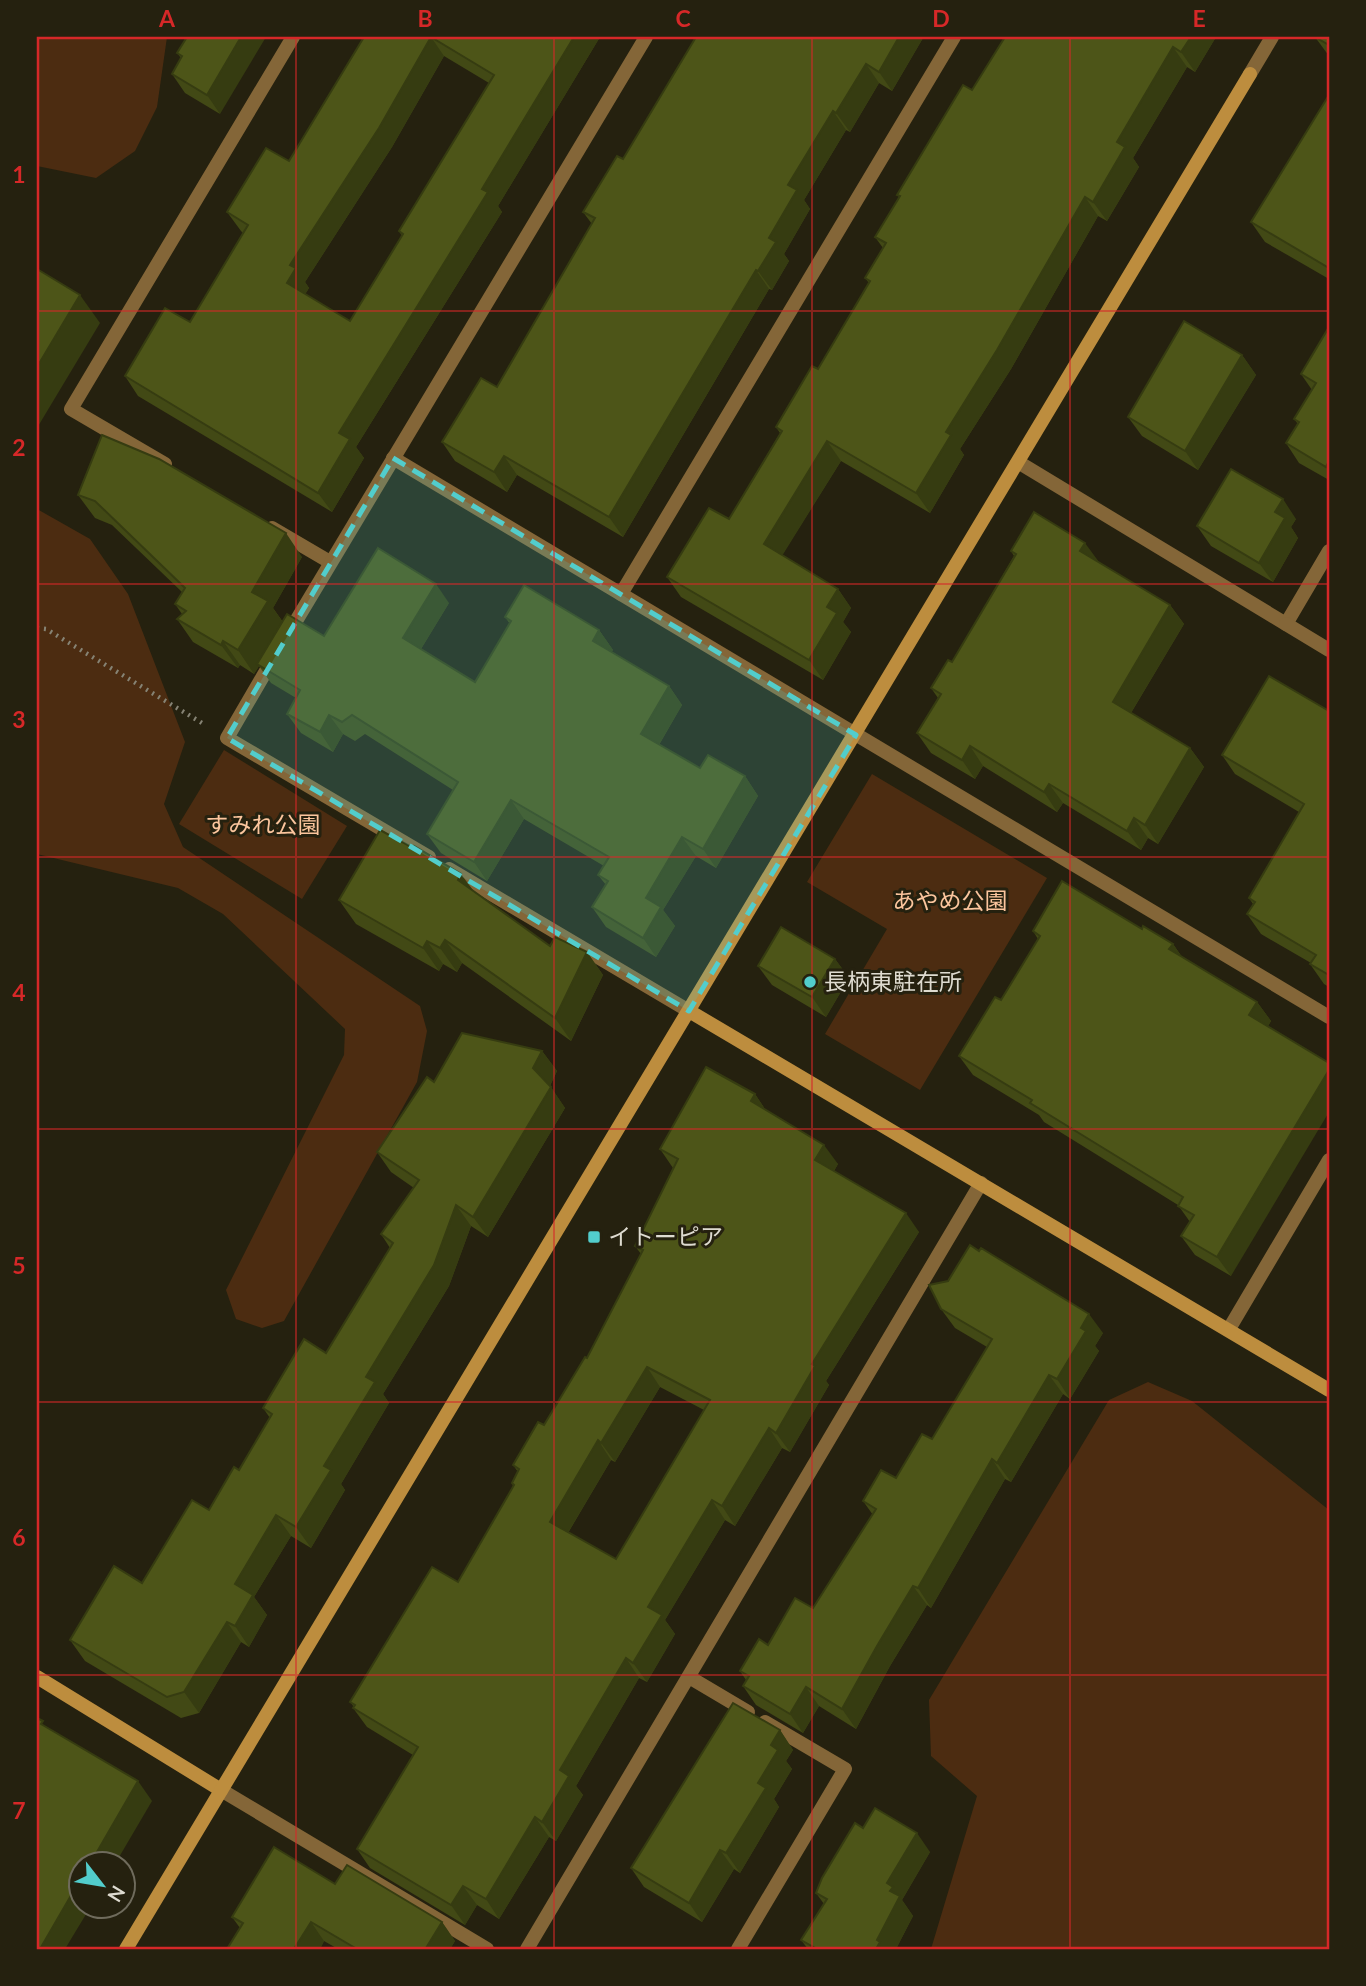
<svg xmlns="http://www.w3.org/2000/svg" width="1366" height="1986" font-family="Lato,'Noto Sans JP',sans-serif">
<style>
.green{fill:#4c2c11}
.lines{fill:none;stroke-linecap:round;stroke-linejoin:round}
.path{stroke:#868374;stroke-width:4.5;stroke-dasharray:2 5;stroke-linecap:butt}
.street{stroke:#846638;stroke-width:14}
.secondary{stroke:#bd8d3e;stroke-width:14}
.wall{fill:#424915;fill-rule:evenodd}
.shaded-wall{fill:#363c11}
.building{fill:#4d5518;stroke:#363c11;stroke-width:2;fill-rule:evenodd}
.marked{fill:#52cdcc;fill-opacity:0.2;stroke:#52cdcc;stroke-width:5;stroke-dasharray:14 9;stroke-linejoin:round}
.grid{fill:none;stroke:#d62828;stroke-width:2;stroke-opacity:0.55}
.poi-dot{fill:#52cdcc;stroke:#25210f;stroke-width:2.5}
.labels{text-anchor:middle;stroke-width:6;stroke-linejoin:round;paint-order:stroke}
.park-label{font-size:23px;fill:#fbc59d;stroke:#25210f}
.poi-label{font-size:23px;fill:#dedbd0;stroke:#25210f;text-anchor:start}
.neatline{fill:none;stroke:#d62828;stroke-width:2.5}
.grid-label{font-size:23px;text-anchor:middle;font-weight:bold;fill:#d62828}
</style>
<rect width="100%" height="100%" fill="#25210f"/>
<!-- green -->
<g class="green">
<polygon points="37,37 167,37 157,107 135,151 96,178 37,166"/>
<polygon points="37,509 90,539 128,594 185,742 164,804 183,847 420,1006 427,1031 417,1082 284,1321 262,1328 236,1319 226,1290 344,1055 345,1029 223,914 178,888 37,854"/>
<polygon points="224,750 347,826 302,899 179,824"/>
<polygon points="872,774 1047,878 920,1090 825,1034 887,929 807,882"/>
<polygon points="1148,1382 1192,1401 1329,1510 1329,1949 931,1949 977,1796 931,1756 929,1700 1109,1400"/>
</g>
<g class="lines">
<!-- path -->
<polyline class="path" points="37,628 46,629 202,723"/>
<!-- street -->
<g class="street">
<polyline points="954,37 621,594 1329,1017"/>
<polyline points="1250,74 1272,37"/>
<polyline points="393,458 621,594"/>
<polyline points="1018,462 1286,624 1329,551"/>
<polyline points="165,464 71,409 293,37"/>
<polyline points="272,528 330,562"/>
<polyline points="1286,624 1329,650"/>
<polyline points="287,636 646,37"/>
<polyline points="273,659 227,738 429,857"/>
<polyline points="449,869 689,1011"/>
<polyline points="1229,1329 1329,1160"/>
<polyline points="689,1677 748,1712"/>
<polyline points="221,1790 487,1949"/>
<polyline points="527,1949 981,1183"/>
<polyline points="738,1949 845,1769 765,1722"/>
</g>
<!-- secondary -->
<g class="secondary">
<polyline points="689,1011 1329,1390"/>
<polyline points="37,1677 221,1790"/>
<polyline points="126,1949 1250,74"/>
</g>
</g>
<!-- wall -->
<g class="wall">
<polygon points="187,37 220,114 185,93 172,74 181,58 177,53"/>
<path d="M364,37H600L498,206L502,212L356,447L364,458L332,512L138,396L125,376L190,322L243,233L241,231L227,212L289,161ZM444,56L489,83L399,231L402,236L350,321L305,294L309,288L305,282L392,147Z"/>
<polygon points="696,37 923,37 923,38 892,91 879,83 850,132 846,130 804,200 810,209 784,254 789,261 772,290 769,289 623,537 517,475 507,492 455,461 442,442 497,387 592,224 583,212 623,159"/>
<polygon points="1216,37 1195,72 1187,67 1133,158 1139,167 1107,221 1098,216 1011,369 960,449 964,455 930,513 841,461 782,555 838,589 851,608 843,622 851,632 823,680 681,597 667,577 729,519 780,433 776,427 818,369 869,283 865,278 883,248 875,237 899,197 897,195 972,90"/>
<polygon points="1315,37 1329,37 1329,56"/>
<polygon points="1329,95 1329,279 1265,242 1251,222"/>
<polygon points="1329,327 1329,480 1299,463 1286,443 1298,424 1294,419 1312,390 1301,374"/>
<polygon points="1242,355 1256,375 1198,470 1142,436 1128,417"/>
<polygon points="78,495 302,557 273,608 283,622 324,636 449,603 421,649 475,682 510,624 505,617 599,630 613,650 611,652 669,686 682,705 659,745 700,768 745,776 758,796 716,868 696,856 663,910 675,926 656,957 606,927 592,907 606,885 598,875 604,866 524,819 487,881 441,853 427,834 453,790 365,734 355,741 343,734 333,752 301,733 287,714 296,698 271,683 259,666 254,674 240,665 238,668 193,642 177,619 182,614 175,604 182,592 112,525 95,518"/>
<polygon points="1296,519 1291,527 1298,538 1273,582 1211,546 1197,526"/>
<polygon points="1011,551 1099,562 1170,605 1184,624 1131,713 1190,748 1204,767 1158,844 1148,838 1141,850 1063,803 1057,812 983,766 975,779 931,753 917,733 938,698 931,688 952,662 1014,556"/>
<polygon points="1329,711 1329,987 1324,984 1310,964 1311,963 1261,934 1247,914 1253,904 1249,898 1299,812 1235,774 1222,755"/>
<polygon points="473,891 550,946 587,952 603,975 571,1041 462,963 457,972 443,964 439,971 356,924 339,900"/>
<polygon points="1142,929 1173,944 1182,957 1257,1002 1271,1021 1268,1026 1231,1276 1195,1255 1181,1236 1190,1222 1178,1205 1044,1122 1039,1115 973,1075 959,1056 1001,1000 1038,939 1033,931"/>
<polygon points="835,959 849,978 826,1017 772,985 758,966"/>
<polygon points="542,1051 557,1071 550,1086 565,1108 488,1237 471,1226 449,1286 383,1394 389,1403 341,1484 345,1490 311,1548 291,1536 254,1597 267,1615 249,1647 241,1642 199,1713 181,1718 85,1661 70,1640 142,1583 209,1510 239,1470 270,1418 263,1408 326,1353 390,1248 381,1234 414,1188 391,1172 377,1152 434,1082"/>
<path d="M755,1094L765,1109L838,1164L834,1171L919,1232L826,1381L829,1385L790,1452L782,1448L735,1526L725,1520L665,1620L675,1634L647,1682L639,1678L576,1786L583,1795L556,1841L549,1837L499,1919L477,1905L465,1925L370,1868L357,1849L413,1755L367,1727L353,1708L354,1707L350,1702L458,1582L513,1486L512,1483L518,1472L513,1465L544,1425L587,1358L641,1254L635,1246L673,1168L660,1149ZM660,1387L704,1410L616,1559L568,1533L611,1460L615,1462Z"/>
<polygon points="941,1309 1103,1333 1095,1346 1099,1351 1070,1399 1063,1394 1011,1482 1005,1479 931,1608 927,1605 890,1666 856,1729 819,1706 803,1733 756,1705 743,1686 746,1680 740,1671 768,1645 813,1608 873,1515 863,1501 896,1478 932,1439 987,1347 955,1328"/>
<polygon points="780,1730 793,1750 786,1761 792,1769 774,1799 779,1807 740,1873 734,1869 702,1922 644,1887 631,1868"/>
<polygon points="863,1828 930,1852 902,1900 913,1916 896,1949 808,1949 801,1940 824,1904 816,1893"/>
<polygon points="335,1884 442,1922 455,1941 450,1949 338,1949 324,1941 320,1949 227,1949 240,1928 232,1917"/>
</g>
<!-- shaded-wall -->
<g class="shaded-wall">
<polygon points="241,37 266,37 220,114 207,95"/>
<polygon points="431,37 444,56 392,147 305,282 309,288 300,303 287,283 290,265"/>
<polygon points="574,37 600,37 498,206 502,212 356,447 364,458 332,512 318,493 339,433 482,189"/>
<polygon points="899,37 923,37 923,38 892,91 879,72"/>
<polygon points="1191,37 1216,37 1195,72 1181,52"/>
<polygon points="1173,47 1187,67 1133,158 1139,167 1107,221 1093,202 1117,142"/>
<polygon points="866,64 879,83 850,132 836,113"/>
<polygon points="833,111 846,130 804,200 810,209 784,254 789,261 772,290 758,271 769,238 788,185"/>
<polygon points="1085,197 1098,216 1011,369 960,449 964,455 930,513 916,493 946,432"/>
<polygon points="756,270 769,289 623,537 609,517"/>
<polygon points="80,295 100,323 37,428 37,367"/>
<polygon points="1242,355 1256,375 1198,470 1185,451"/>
<polygon points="827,441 841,461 777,564 764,544"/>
<polygon points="504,456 517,475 507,492 494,472"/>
<polygon points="1283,499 1296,519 1291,527 1298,538 1273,582 1259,563 1275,512"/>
<polygon points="286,533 302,557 273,608 284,624 257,664 259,666 254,674 238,650 252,592"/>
<polygon points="1085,543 1099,562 1080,551"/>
<polygon points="436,584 449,603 416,657 403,638"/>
<polygon points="838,589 851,608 843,622 851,632 823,680 809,660 827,607"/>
<polygon points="1170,605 1184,624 1126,721 1113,702"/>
<polygon points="599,630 613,650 606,661 593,641"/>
<polygon points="223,641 240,665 238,668 221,645"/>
<polygon points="669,686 682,705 654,753 641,734"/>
<polygon points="329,715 343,734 333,752 320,732"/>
<polygon points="970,746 983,766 975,779 962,760"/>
<polygon points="1190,748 1204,767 1158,844 1145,825"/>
<polygon points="745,776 758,796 716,868 703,849"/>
<polygon points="1049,784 1063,803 1057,812 1044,792"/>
<polygon points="511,800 524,819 487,881 474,862"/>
<polygon points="1134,818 1148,838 1141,850 1127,831"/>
<polygon points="682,837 696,856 663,910 675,926 656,957 643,938 646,898"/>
<polygon points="461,874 478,897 458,880"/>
<polygon points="445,940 462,963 457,972 440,948"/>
<polygon points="427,941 443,964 439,971 423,948"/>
<polygon points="1173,944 1186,963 1169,949"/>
<polygon points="587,952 603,975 571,1041 555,1018"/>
<polygon points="835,959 849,978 826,1017 812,997"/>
<polygon points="1257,1002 1271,1021 1263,1035 1249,1015"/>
<polygon points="542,1051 557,1071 548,1089 533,1068"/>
<polygon points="1329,1070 1329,1112 1231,1276 1217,1257"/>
<polygon points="551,1087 565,1108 488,1237 473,1217"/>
<polygon points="755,1094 768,1114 751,1101"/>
<polygon points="824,1145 838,1164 829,1179 815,1160"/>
<polygon points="456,1205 471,1226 449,1286 383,1394 389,1403 341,1484 345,1490 311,1548 296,1527 366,1377"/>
<polygon points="906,1213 919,1232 826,1381 829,1385 790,1452 776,1433 812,1364"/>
<polygon points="1089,1314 1103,1333 1095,1346 1099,1351 1070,1399 1057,1379 1081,1328"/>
<polygon points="647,1367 660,1387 615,1462 601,1443"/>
<polygon points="1049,1375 1063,1394 1011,1482 997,1463"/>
<polygon points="769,1428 782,1448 735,1526 722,1506"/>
<polygon points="598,1440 611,1460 563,1541 550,1522"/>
<polygon points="992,1459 1005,1479 931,1608 918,1588"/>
<polygon points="712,1500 725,1520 665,1620 675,1634 647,1682 633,1663 648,1607"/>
<polygon points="276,1515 291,1536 254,1597 267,1615 249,1647 235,1626 235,1584"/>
<polygon points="913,1586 927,1605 890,1666 856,1729 842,1709 877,1646"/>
<polygon points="227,1622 241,1642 199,1713 184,1692"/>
<polygon points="626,1658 639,1678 576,1786 583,1795 556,1841 542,1822 560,1770"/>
<polygon points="806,1687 819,1706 803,1733 790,1714"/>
<polygon points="780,1730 793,1750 786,1761 792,1769 774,1799 779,1807 740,1873 726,1853 758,1783 771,1745"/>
<polygon points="138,1781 152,1801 115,1864 90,1864"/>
<polygon points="535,1817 549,1837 499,1919 486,1899"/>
<polygon points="917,1833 930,1852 902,1900 913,1916 896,1949 875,1949 887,1883"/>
<polygon points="720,1850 734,1869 702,1922 689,1903"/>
<polygon points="80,1880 80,1906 91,1906 65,1949 40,1949"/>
<polygon points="463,1886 477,1905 465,1925 451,1905"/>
<polygon points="311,1922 324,1941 320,1949 294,1949"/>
<polygon points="442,1922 455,1941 450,1949 426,1949 426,1948"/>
</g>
<!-- building -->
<g class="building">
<polygon points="187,37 241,37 207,95 172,74 182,56 177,53"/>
<polygon points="364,37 431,37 379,128 290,265 296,268 287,283 350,321 403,234 399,231 494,75 431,37 574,37 482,189 488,192 339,433 350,439 318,493 125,376 165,308 190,322 248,225 227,212 266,148 289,161"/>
<polygon points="696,37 899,37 879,72 866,64 836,113 833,111 788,185 797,190 769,238 776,242 758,271 756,270 609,517 504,456 494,472 442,442 481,378 497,387 595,218 583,212 617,156 623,159"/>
<polygon points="1005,37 1191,37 1181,52 1173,47 1117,142 1125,147 1093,202 1085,197 997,350 946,432 951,435 916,493 827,441 764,544 838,589 827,607 837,613 809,660 667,577 709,508 729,519 782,431 776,427 812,366 818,369 870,281 865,278 886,243 875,237 900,196 897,195 963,85 972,90"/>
<polygon points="1315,37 1329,37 1329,45"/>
<polygon points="1329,95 1329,268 1251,222"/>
<polygon points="37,269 80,295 37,367"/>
<polygon points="1184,321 1242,355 1185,451 1128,417"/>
<polygon points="1329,327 1329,461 1326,467 1286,443 1299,422 1294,419 1316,383 1301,374"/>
<polygon points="102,435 159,459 286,533 252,592 268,601 238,650 223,641 221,645 177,619 186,611 175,604 185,588 95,501 78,495"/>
<polygon points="1231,469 1283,499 1275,512 1285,518 1259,563 1197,526"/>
<polygon points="1034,512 1085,543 1080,551 1170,605 1113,702 1190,748 1145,825 1134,818 1127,831 1049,784 1044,792 970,746 962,760 917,733 941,694 931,688 948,660 952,662 1016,554 1011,551"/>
<polygon points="378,548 436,584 403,638 475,682 511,621 505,617 524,585 599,630 593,641 669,686 641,734 700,768 708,755 745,776 703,849 682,837 646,898 661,907 643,938 592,907 608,881 598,875 609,857 511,800 474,862 427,834 458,782 352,715 342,722 329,715 320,732 287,714 300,690 257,664 287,614 324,636"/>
<polygon points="1269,676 1329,711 1329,975 1310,964 1316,955 1247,914 1255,902 1249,898 1304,804 1222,755"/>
<polygon points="380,830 413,848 414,846 461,874 458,880 550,946 555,937 587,952 555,1018 445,940 440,948 427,941 423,948 339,900"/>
<polygon points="1062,881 1142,929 1143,926 1173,944 1169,949 1257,1002 1249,1015 1329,1063 1329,1070 1217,1257 1181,1236 1194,1215 1178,1206 1183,1197 1030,1103 1032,1100 959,1056 995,997 1001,1000 1040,936 1033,931"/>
<polygon points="781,927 835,959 812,997 758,966"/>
<polygon points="462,1033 542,1051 533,1068 551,1087 473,1217 456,1205 434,1265 366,1377 375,1382 324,1466 331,1470 296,1527 276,1515 235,1584 253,1595 235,1626 227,1622 184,1692 167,1697 70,1640 114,1566 142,1583 192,1500 209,1510 234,1467 239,1470 272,1414 263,1408 304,1339 326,1353 393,1243 381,1234 419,1180 377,1152 427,1077 434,1082"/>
<path d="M706,1067L755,1094L751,1101L824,1145L815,1160L906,1213L812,1364L815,1366L776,1433L769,1428L722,1506L712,1500L648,1607L662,1615L633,1663L626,1658L560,1770L569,1776L542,1822L535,1817L486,1899L463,1886L451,1905L357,1849L418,1747L353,1708L355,1705L350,1702L432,1567L458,1582L514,1485L512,1483L519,1469L513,1465L538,1422L544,1425L585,1357L587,1358L643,1250L635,1246L678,1159L660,1149ZM647,1367L710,1400L616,1559L550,1522L598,1440L601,1443Z"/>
<polygon points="970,1245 979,1251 981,1248 1089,1314 1081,1328 1086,1331 1057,1379 1049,1375 997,1463 992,1459 918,1588 913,1586 877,1646 842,1709 806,1687 790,1714 743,1686 749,1676 740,1671 759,1639 768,1645 795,1598 813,1608 876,1509 863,1501 881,1470 896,1478 922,1434 932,1439 992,1339 941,1309 929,1285 948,1281"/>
<polygon points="733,1703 780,1730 771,1745 778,1750 758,1783 766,1788 726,1853 720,1850 689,1903 631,1868"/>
<polygon points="37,1718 43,1721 41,1724 138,1781 90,1864 80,1864 80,1880 40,1949 37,1949"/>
<polygon points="875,1808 917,1833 887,1883 893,1887 890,1891 900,1896 877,1940 880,1942 876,1949 817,1949 801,1940 827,1899 816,1893 822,1878 855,1823 863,1828"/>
<polygon points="274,1847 335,1884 347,1865 442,1922 426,1948 427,1949 357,1949 311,1922 294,1949 227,1949 243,1923 232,1917"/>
</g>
<!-- marked area -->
<path class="marked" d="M393,458L856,735L689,1011L227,738Z"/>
<!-- grid -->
<path class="grid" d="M296,37V1949M554,37V1949M812,37V1949M1070,37V1949M37,311H1329M37,584H1329M37,857H1329M37,1129H1329M37,1402H1329M37,1675H1329"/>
<!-- markers -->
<g class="poi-dot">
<circle cx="810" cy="982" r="7"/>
<rect x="587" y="1230" width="14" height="14" rx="3.5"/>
</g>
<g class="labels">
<!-- park labels -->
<g class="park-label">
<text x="263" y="833">すみれ公園</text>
<text x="950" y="909">あやめ公園</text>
</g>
<!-- poi labels -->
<g class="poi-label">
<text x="824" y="990">長柄東駐在所</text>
<text x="608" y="1245">イトーピア</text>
</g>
</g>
<!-- border -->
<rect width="1366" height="1986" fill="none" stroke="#25210f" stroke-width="77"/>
<!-- north arrow -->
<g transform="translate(102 1885) rotate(121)"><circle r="33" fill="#25210f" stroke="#6f6b5c" stroke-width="2"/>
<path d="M0-5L12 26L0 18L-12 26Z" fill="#52cdcc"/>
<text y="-10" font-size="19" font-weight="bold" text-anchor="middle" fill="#dedbd0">N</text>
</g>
<rect x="38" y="38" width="1290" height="1910" class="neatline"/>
<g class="grid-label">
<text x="167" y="27">A</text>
<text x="425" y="27">B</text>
<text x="683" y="27">C</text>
<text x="941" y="27">D</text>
<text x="1199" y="27">E</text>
<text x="19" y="183">1</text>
<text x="19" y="456">2</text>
<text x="19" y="728">3</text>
<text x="19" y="1001">4</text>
<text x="19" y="1274">5</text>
<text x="19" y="1546">6</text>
<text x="19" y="1819">7</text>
</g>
</svg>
